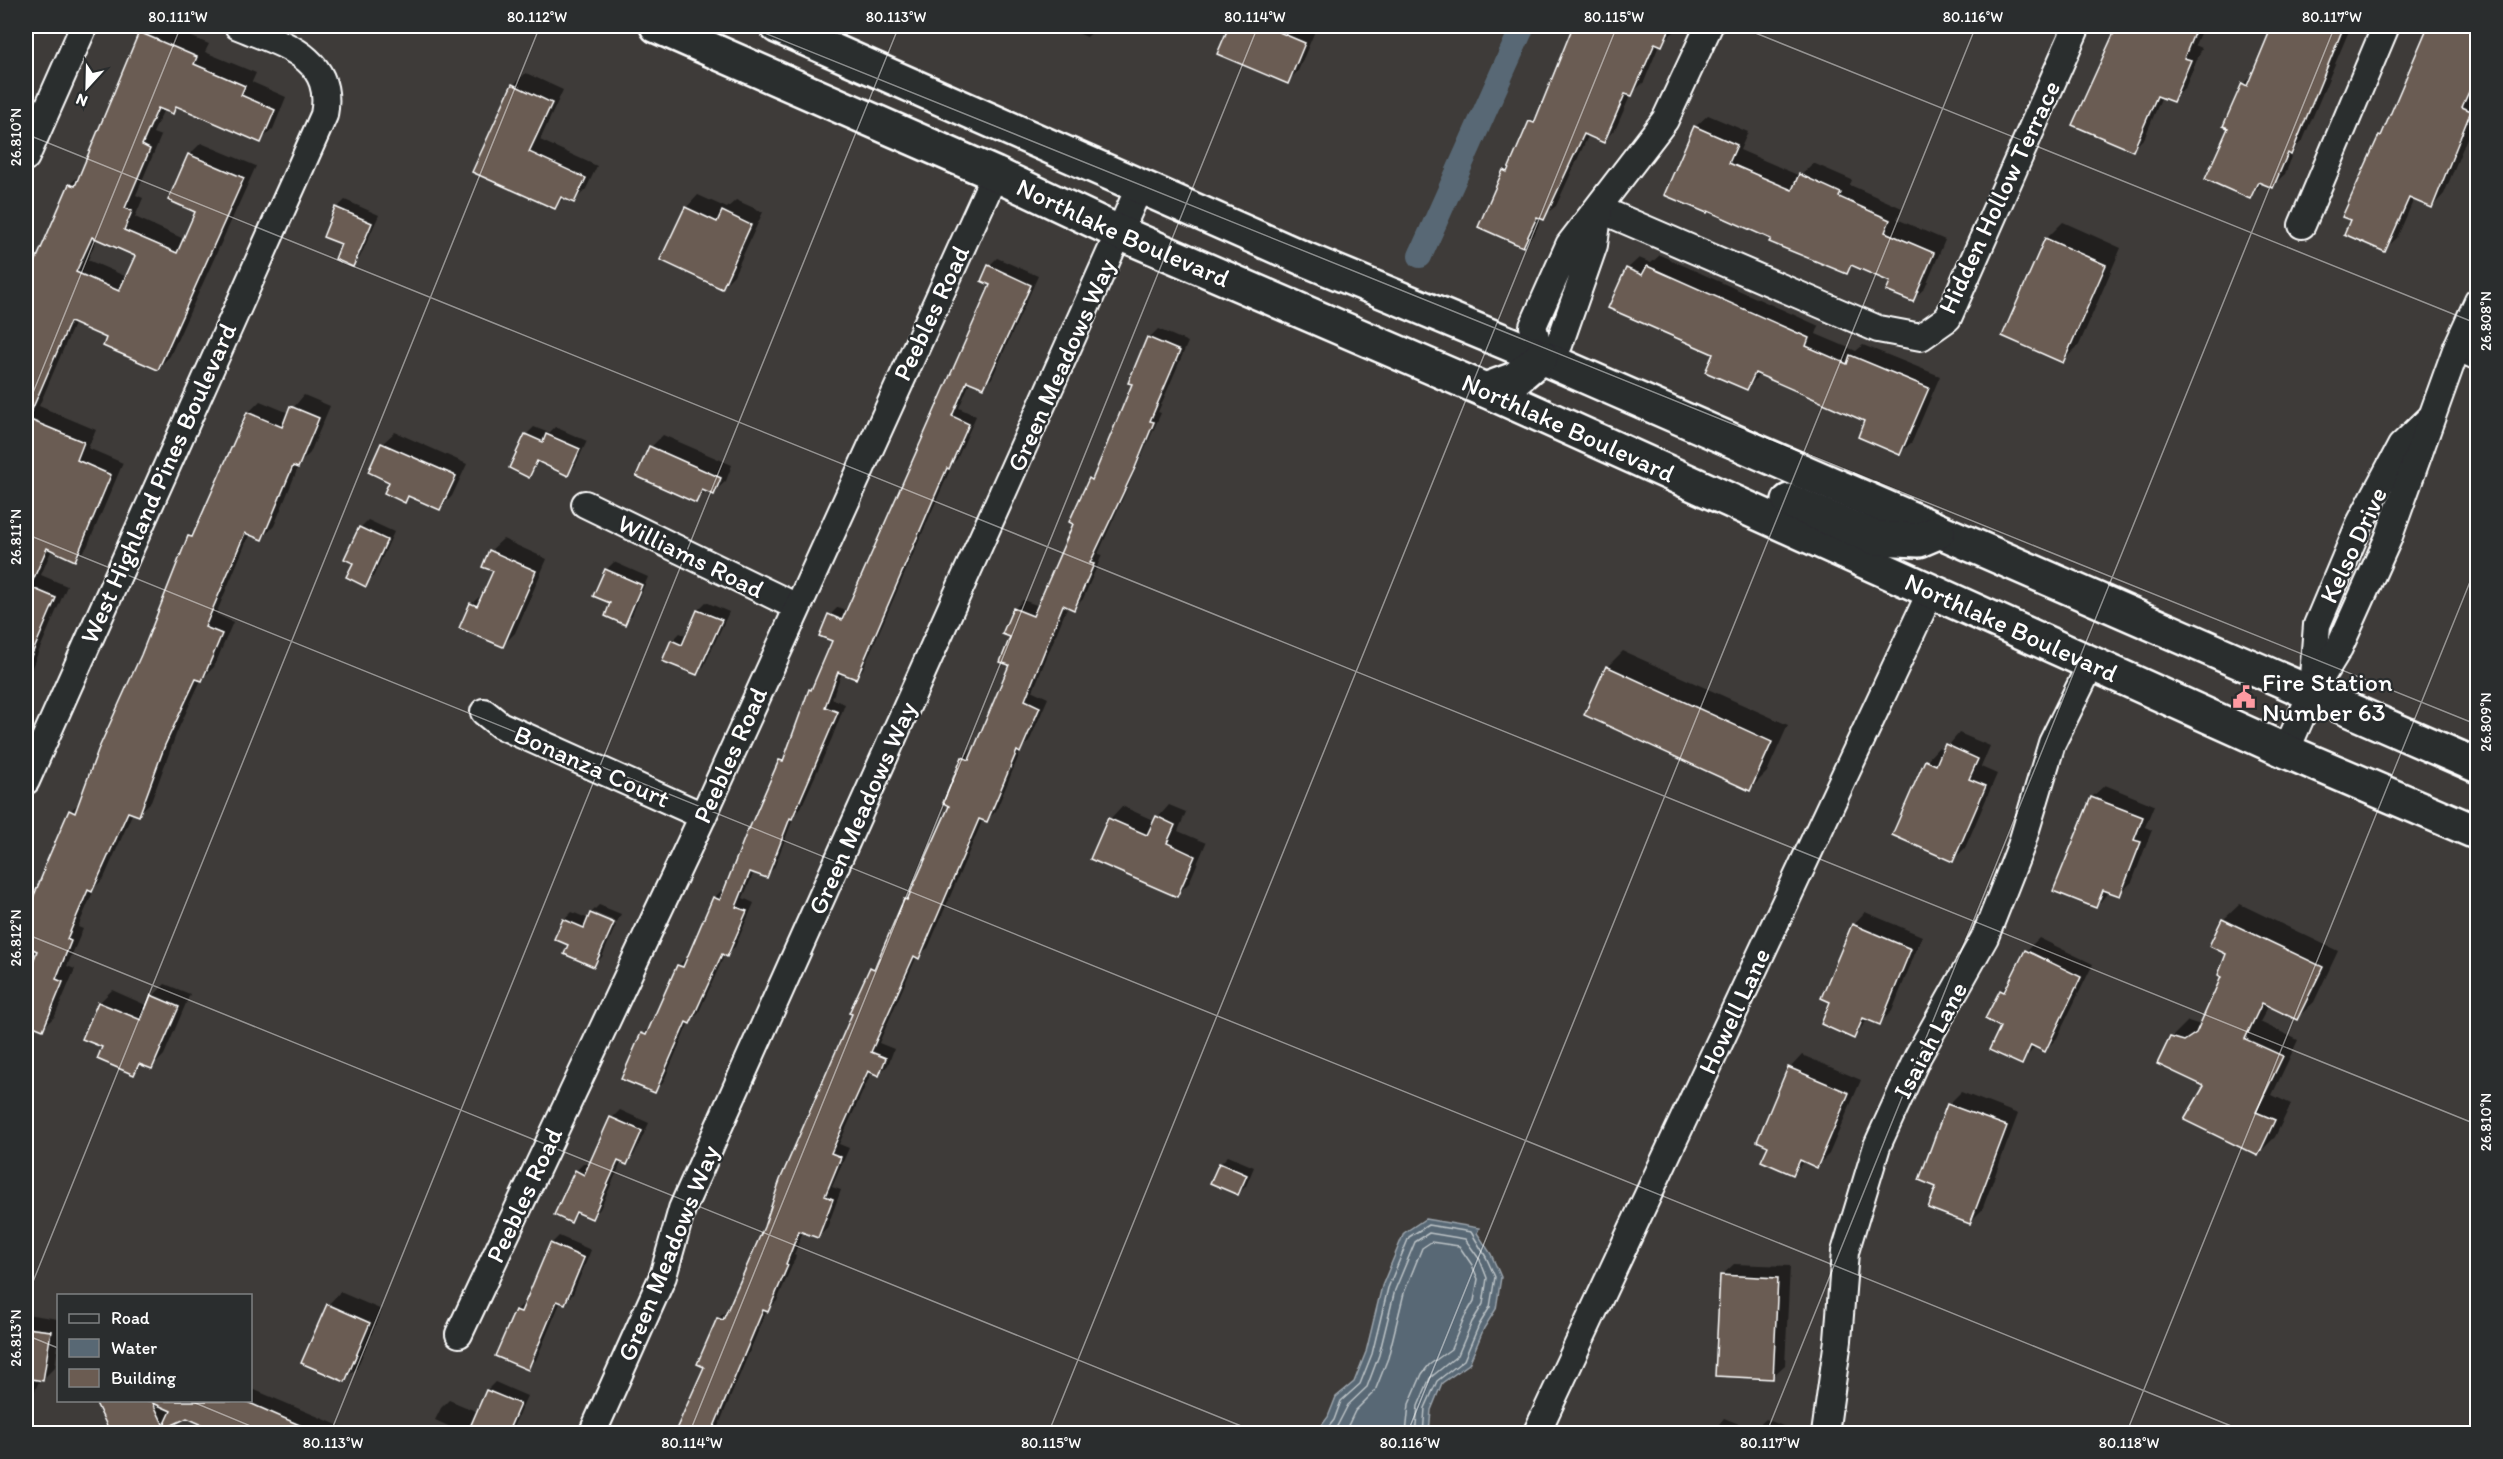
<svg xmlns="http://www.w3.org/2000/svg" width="2503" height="1459" font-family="Itim,sans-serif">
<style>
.water{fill:#586874;stroke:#9ba4ac;stroke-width:1.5}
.shadow{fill:#0007;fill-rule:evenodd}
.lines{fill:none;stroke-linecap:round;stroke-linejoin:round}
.shore{stroke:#bcc3c7;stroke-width:1.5}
.canal{stroke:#586874;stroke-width:24}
.building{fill:#6b5c52;stroke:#fff;stroke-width:1.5;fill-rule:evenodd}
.minor-casing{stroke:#fff;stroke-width:30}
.major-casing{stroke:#fff;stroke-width:38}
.minor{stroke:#2a2d2e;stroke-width:26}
.major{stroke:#2a2d2e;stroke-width:33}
.ticks{fill:none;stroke:#fff;stroke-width:1.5;stroke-opacity:0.45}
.labels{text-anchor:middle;stroke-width:4.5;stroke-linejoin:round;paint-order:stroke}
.street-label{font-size:26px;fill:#fff;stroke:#2a2d2e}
.poi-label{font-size:26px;fill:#fff;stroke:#2a2d2e;text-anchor:start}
.neatline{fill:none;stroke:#fff;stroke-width:2}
.ticks-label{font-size:15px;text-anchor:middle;fill:#fff}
</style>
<rect width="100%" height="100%" fill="#3e3b39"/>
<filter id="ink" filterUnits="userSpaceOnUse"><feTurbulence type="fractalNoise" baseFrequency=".0167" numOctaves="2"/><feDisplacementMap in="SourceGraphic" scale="12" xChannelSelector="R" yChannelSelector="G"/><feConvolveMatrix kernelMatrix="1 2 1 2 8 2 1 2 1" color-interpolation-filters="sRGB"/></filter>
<g filter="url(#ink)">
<!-- water -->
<polygon class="water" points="1425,1219 1479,1228 1477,1233 1491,1254 1501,1277 1496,1309 1484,1328 1469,1364 1442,1383 1431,1410 1429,1433 1316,1433 1328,1417 1336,1397 1354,1382 1366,1352 1382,1286 1404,1233"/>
<!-- shadow -->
<g class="shadow">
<polygon points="26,26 32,26 26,41"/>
<path d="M148,26H165L209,44L205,52L256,73L252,82L286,97L273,129L260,141L179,106L172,112L164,109L153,133L161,136L136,195L143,198L135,217L184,239L196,211L189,155L201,143L256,166L170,356L158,368L108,337L75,322L39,406L96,430L88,448L123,463L87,547L75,559L52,549L41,575L67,586L26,681V288L70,184L82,173L140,33ZM97,238L137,255L127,277L88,260Z"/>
<polygon points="1061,26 1099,26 1087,37"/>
<polygon points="1231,26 1301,26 1315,31 1298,71 1287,82 1219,54"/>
<polygon points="1575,26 1677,26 1674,32 1660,43 1644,82 1631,94 1616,128 1604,141 1589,134 1556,206 1542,217 1535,233 1523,246 1504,171 1512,163 1531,122 1540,113"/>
<polygon points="2118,26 2203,26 2195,45 2202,48 2185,88 2172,101 2162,96 2145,137 2132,150 2074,124"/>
<polygon points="2273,26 2351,26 2303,140 2296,147 2285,174 2272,186 2263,182 2250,197 2230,127 2243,84 2253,74"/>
<polygon points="2432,26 2478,26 2478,85 2473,95 2478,96 2478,111 2444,194 2432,207 2414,199 2397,238 2384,250 2380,136 2385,132 2428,29"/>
<polygon points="26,44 30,46 26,55"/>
<polygon points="526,73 563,90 540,140 597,166 586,189 574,201 565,197 555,207 474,171 513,85"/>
<polygon points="1708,115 1748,132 1740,150 1800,176 1813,163 1852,180 1850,185 1902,208 1897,219 1945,240 1925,288 1912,300 1892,281 1854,265 1847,272 1773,238 1695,127"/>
<polygon points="698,195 727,208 736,200 763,212 734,275 722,287 686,208"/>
<polygon points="345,200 379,215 360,257 352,265 337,208"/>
<polygon points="2063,222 2121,248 2079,345 2062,362 2046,239"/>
<polygon points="1660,255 1819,326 1816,334 1856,351 1863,345 1940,376 1912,442 1900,453 1866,421 1760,374 1747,389 1715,353 1627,269 1639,258 1651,263"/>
<polygon points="997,258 1038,276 992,378 984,386 971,380 959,408 976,416 957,459 953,463 863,669 855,677 842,672 832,699 845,704 832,738 800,810 795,814 774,868 766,876 754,872 743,898 754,903 735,947 725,954 698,1014 689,1022 663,1083 655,1091 642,1034 651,1026 678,966 686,958 688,959 714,898 722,890 725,891 780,760 788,753 811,690 815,686 834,640 821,635 830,615 838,607 848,611 992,285 989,266"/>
<polygon points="1158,329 1188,342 1158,412 1161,413 1098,554 1102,555 1083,599 1074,608 1068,605 1033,691 1048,698 1029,742 1022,748 996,811 987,820 983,819 928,948 917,956 879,1043 894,1049 888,1065 879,1074 872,1071 839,1144 849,1148 832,1187 841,1190 827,1228 818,1237 803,1231 794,1255 796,1256 777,1301 767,1310 715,1434 676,1434 706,1366 718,1319 727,1310 729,1311 854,1013 871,968 880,959 906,899 912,893 951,805 963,758 972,749 975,750 1011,664 1014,609 1023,600 1039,606 1075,523 1090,479 1097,472 1134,384 1149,338"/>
<polygon points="304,395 330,406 310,453 300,463 274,526 262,538 250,533 216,614 233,622 214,667 201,680 177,732 151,802 138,814 133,812 104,878 95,887 78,927 83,929 67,966 75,969 55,1016 43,1028 30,1023 26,1033 26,966 32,968 39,950 26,944 26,919 70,811 81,801 189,536 198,528 248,413 260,401 289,413"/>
<polygon points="534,427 549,433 555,427 587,441 575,466 567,474 540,461 529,476 526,435"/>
<polygon points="395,432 467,464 452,496 440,508 410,495 405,501 391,481 382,444"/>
<polygon points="663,435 732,465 726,481 713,493 707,490 696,501 651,447"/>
<polygon points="368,520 394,532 373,577 365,585 355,562 360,528"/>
<polygon points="503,539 547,559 515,633 502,646 471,604 485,592 494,571 490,551"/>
<polygon points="614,562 648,577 632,615 624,623 612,602 606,570"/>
<polygon points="706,602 729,612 704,666 696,674 672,641 680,633 687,636 698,610"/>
<polygon points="1623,651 1788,725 1767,772 1750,789 1607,667"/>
<polygon points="1959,733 1990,746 1981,767 1997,774 1965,848 1953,860 1926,761 1938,748 1944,751"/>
<polygon points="2105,785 2154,805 2145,827 2152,830 2132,882 2119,894 2110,890 2096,907 2055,891 2092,797"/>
<polygon points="1169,805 1186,812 1178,831 1206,843 1189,883 1176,895 1092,858 1110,819 1122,806 1155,821"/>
<polygon points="2240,904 2338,951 2314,1002 2297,1018 2269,1005 2260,1022 2298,1040 2272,1095 2291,1104 2275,1137 2258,1154 2171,1038 2188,1021 2201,1025 2223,976 2228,954 2223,920"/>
<polygon points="599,905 621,914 617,922 593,912 593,915 616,925 602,957 594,965 570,944 564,920 572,912 589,919 591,913"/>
<polygon points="1865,912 1922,936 1892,1011 1880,1023 1868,1019 1854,1037 1832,1002 1853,925"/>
<polygon points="2039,938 2093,964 2057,1038 2045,1050 2036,1046 2021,1063 2002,1026 2001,991 2012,979 2026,951"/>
<polygon points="165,984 190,994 164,1055 152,1067 143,1064 134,1073 104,1046 99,1003 112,990 148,1006 153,996"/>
<polygon points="1802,1055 1861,1080 1829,1154 1817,1166 1805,1161 1793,1173 1769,1145 1790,1068"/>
<polygon points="1961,1092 2018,1114 1982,1210 1970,1222 1938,1186 1948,1105"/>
<polygon points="620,1110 649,1123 634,1155 626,1163 622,1161 600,1209 592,1217 579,1213 571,1221 576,1171 584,1163 590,1166 612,1118"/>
<polygon points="1228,1156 1254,1167 1246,1186 1238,1194 1220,1164"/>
<polygon points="559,1236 591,1250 573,1294 565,1302 561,1301 536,1360 528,1368 516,1311 524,1303 526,1304 551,1244"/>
<polygon points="1734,1264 1790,1266 1785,1365 1772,1377 1721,1276"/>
<polygon points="340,1292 382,1310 357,1368 344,1380 328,1305"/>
<polygon points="26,1314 58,1319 58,1345 55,1367 43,1379 40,1379 26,1411"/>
<polygon points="495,1382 527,1396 510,1434 466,1434 435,1420 441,1408 449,1400 478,1412 487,1390"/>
<polygon points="250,1388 359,1434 226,1434 187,1416 150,1434 112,1434 97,1400 167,1400 172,1411 177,1400 250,1400"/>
<polygon points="1724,1418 1754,1430 1766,1419 1795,1431 1794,1434 1711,1434"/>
</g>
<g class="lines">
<!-- shore -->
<g class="shore">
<polyline points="1323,1434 1334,1420 1341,1401 1360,1384 1372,1354 1388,1288 1409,1237 1428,1225 1471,1232 1486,1257 1495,1277 1490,1307 1479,1325 1464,1360 1437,1381 1425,1408 1423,1434"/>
<polyline points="1333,1434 1348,1405 1367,1387 1379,1355 1395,1290 1415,1242 1429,1233 1465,1239 1480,1260 1487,1278 1483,1304 1472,1322 1458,1355 1430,1378 1418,1406 1415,1434"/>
<polyline points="1344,1434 1355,1411 1375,1391 1388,1358 1404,1293 1422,1248 1431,1242 1459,1246 1472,1265 1478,1279 1474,1301 1464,1318 1451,1349 1429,1365 1422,1374 1409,1404 1406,1434"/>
</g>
<!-- canal -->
<polyline class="canal" points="1420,256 1523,26"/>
</g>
<!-- building -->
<g class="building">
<polygon points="1229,26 1265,26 1305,43 1288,84 1217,54"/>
<polygon points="1573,26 1671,26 1662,46 1655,43 1632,96 1625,94 1604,143 1584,134 1544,220 1537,217 1523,247 1478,227 1503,170 1507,172 1529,121 1534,123"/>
<polygon points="2117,26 2197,26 2184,58 2191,60 2173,102 2157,96 2133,151 2072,125"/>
<polygon points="2272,26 2344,26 2291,155 2288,153 2273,188 2258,182 2250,199 2205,179 2228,128 2223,126 2242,83 2247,86"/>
<polygon points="2428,26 2478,26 2478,72 2462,107 2471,111 2432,208 2409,198 2385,252 2344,234 2350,220 2342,217 2379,135 2381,136"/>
<path d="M139,32L197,57L194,64L245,86L241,95L275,110L261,143L176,106L173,114L158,108L142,145L150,149L125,208L132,211L124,230L177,253L195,212L168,200L188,154L244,178L158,370L103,346L106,338L70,322L28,419L84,442L77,460L111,475L75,561L47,548L30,587L56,598L26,668V283L69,184L75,186ZM92,237L135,256L119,291L76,272Z"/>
<polygon points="512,84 552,103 529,152 586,178 574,203 561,197 555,209 472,172"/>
<polygon points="1694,126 1737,145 1729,163 1792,190 1799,174 1841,193 1839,197 1890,220 1885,232 1934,253 1913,302 1886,291 1890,282 1851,265 1847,274 1769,242 1771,239 1708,211 1707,213 1664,195"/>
<polygon points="335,207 372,223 353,267 335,259 341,244 323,237"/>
<polygon points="685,207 717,222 722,211 751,225 722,289 660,260"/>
<polygon points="2045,238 2106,265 2063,363 2002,336"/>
<polygon points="988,265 1031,285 984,388 967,381 952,416 969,424 949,469 947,468 856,679 838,672 825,707 838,712 792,819 790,818 767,878 750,872 736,907 747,911 727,957 722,954 690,1024 686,1022 655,1093 621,1079 641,1033 646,1035 677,965 683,967 713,897 720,900 748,829 749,829 779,760 783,761 809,689 811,690 832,641 819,636 828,614 842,620 990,285 981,281"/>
<polygon points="1647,266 1809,338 1806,346 1847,364 1850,355 1929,388 1900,455 1858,437 1864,421 1755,373 1747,390 1705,372 1713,354 1608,308 1626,268 1642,275"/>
<polygon points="1147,337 1180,351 1150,421 1154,422 1135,468 1090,563 1094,564 1074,610 1063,605 1025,700 1040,707 1020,753 1017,751 987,822 979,819 919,959 914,956 871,1052 886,1058 879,1076 868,1071 831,1153 841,1157 825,1196 833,1199 818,1238 799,1231 786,1264 788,1265 768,1312 763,1310 711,1434 674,1434 704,1367 697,1364 717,1318 723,1320 764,1227 780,1180 852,1014 849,1013 870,967 874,969 904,899 907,900 949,806 943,803 962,757 969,760 1009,665 1000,662 1010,637 1002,634 1013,608 1033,616 1073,524 1069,522 1089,478 1092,480 1132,384 1128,383"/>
<polygon points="290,406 319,418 298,468 293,466 262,540 245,533 205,627 222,634 202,681 196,679 165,745 139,816 128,812 92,892 88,890 67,939 71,941 56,979 63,982 43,1030 26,1023 26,980 37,951 26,946 26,915 44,871 43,870 69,810 75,813 98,750 141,655 188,536 192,537 247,412 282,427"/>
<polygon points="525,434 543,442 546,434 580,449 568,476 537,461 529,478 509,468"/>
<polygon points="381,443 456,476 440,510 408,496 405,503 384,493 389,482 368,472"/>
<polygon points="649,446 721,478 714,495 702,490 696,503 636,476"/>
<polygon points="359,527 387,540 366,587 346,577 353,563 344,559"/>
<polygon points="489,550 536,571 503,647 459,628 470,603 477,606 493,571 482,567"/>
<polygon points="605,569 642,585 625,625 605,616 610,603 593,596"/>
<polygon points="697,610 722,620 697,675 662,661 671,640 682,645"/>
<polygon points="1606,666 1772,742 1750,791 1584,715"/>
<polygon points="1945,744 1978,759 1969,779 1986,786 1953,862 1892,835 1925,760 1936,765"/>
<polygon points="2091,797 2143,817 2134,840 2141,842 2120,896 2103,890 2096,908 2053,891"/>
<polygon points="1156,816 1175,825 1167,843 1195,856 1177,897 1090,859 1108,818 1147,835"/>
<polygon points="590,913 614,923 594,967 564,954 568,945 554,939 563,919 584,928"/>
<polygon points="2222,919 2323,967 2297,1020 2262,1003 2245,1039 2283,1056 2256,1112 2275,1120 2258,1156 2184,1120 2204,1086 2157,1064 2170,1037 2184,1041 2196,1033 2221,977 2218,975 2226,954 2209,946"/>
<polygon points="1852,924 1911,949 1880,1025 1863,1018 1854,1039 1821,1024 1830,1002 1821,998"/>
<polygon points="2025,950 2081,977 2045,1052 2031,1045 2022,1065 1989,1050 2000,1027 1985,1019 2000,990 2004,992"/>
<polygon points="151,995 179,1007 152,1069 139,1064 134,1075 97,1059 102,1047 82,1039 98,1002 141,1020"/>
<polygon points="1788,1067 1849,1093 1817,1168 1800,1160 1793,1175 1761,1161 1768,1146 1757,1141"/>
<polygon points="1947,1104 2007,1126 1970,1224 1928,1208 1936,1187 1919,1180"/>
<polygon points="610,1117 642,1131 627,1165 618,1161 592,1219 576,1212 571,1223 554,1215 575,1170 584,1175"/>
<polygon points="1219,1163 1247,1175 1238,1195 1210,1183"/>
<polygon points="550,1243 584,1258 565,1304 557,1301 528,1370 495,1356 515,1310 521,1312"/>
<polygon points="1720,1275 1778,1278 1773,1379 1715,1376"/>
<polygon points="327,1304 370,1323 345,1382 301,1363"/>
<polygon points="26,1328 51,1331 43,1381 26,1378"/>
<polygon points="486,1390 520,1404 507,1434 467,1434"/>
<path d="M95,1401H245L320,1434H223L187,1418L153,1434H111ZM153,1403L171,1411L164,1426Z"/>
</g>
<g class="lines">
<!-- minor casing -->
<g class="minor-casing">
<g id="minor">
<polyline points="26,157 84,26"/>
<polyline points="1599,209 1878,329 1921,337 1948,318 2077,26"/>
<polyline points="1599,209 1594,245 1559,345 1541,357 1533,326 1569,245 1665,120 1709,26"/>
<polyline points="2302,225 2386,26"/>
<polyline points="2457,347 2478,357"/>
<polyline points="585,504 797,607"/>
<polyline points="2312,689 2317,625 2360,523 2401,446 2428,420"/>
<polyline points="484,712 500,725 703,816"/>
<polyline points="2286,751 2312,692 2339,648 2388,539 2457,347 2478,301"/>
<path d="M26,781L324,115C335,56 281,44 238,26"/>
<polyline points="459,1334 703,816 995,174"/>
<polyline points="592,1434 663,1276 682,1209 1140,186"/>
<polyline points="1536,1434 1932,589"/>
<polyline points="1825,1434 1838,1340 1845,1252 1877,1146 1918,1056 1985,937 2021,846 2052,743 2092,662"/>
</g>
</g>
<!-- major casing -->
<g class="major-casing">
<g id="major">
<path id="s1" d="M657,26L995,174L1120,233L1485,390L2286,751L2478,833"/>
<polyline points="777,26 1307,260 1541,357 2478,766"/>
<polyline points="1485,390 1515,379 1541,357"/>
<polyline points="1789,501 1875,538 1919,540 1938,532"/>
</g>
</g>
<!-- minor -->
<use href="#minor" class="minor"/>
<!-- major -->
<use href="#major" class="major"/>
</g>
</g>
<!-- ticks -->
<path class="ticks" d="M747,26L2478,725M1738,26L2478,324M26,134L2478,1125M26,410L181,26M26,534L2251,1434M26,934L1261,1434M26,1299L540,26M26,1335L58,1348M188,1400L270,1434M330,1434L899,26M689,1434L1258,26M1048,1434L1617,26M1407,1434L1976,26M1766,1434L2335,26M2126,1434L2478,562"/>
<!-- icons -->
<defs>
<g id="civic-bare" transform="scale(1.8)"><path d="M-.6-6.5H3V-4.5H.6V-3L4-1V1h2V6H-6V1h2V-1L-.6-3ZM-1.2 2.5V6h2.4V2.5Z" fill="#ff9aa2" stroke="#2a2d2e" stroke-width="2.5" paint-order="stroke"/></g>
</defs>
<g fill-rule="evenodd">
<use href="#civic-bare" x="2244" y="697"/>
</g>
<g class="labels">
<!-- street labels -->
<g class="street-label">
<text transform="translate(1999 197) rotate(-65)" y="9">Hidden Hollow Terrace</text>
<text dy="9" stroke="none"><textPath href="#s1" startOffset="510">Northlake Boulevard</textPath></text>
<text transform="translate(931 313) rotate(-65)" y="9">Peebles Road</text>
<text transform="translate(1061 365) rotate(-66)" y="9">Green Meadows Way</text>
<text dy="9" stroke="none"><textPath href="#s1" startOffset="996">Northlake Boulevard</textPath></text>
<text transform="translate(158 483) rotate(-66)" y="9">West Highland Pines Boulevard</text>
<text transform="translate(2353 545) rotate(-65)" y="9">Kelso Drive</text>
<text transform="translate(691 556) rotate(26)" y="9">Williams Road</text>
<text dy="9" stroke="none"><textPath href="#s1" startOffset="1482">Northlake Boulevard</textPath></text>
<text transform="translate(730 755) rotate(-66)" y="9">Peebles Road</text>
<text transform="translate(592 766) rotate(24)" y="9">Bonanza Court</text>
<text transform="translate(862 808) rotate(-66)" y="9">Green Meadows Way</text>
<text transform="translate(1734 1011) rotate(-65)" y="9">Howell Lane</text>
<text transform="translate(1930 1040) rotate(-62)" y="9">Isaiah Lane</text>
<text transform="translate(524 1195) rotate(-65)" y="9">Peebles Road</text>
<text transform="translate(668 1253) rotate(-68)" y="9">Green Meadows Way</text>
</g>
<!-- poi labels -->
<g class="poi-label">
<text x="2262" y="691">Fire Station<tspan x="2262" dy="30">Number 63</tspan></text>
</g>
</g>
<!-- margin -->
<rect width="2503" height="1459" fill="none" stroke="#2a2d2e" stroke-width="66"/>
<!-- legend -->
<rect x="57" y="1294" width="195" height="108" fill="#2a2d2e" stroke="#7f8182" stroke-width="1.5"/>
<rect x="69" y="1314" width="30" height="9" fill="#2a2d2e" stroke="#7f8182" stroke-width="1.5"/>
<text x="111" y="1324" font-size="18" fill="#ffffff">Road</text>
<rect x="69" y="1339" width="30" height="18" fill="#586874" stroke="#7f8182" stroke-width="1.5"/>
<text x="111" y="1354" font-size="18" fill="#ffffff">Water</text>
<rect x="69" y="1369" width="30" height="18" fill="#6b5c52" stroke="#7f8182" stroke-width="1.5"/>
<text x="111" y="1384" font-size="18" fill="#ffffff">Building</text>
<!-- north arrow -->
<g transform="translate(87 87) rotate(202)" stroke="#2a2d2e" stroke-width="4.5" paint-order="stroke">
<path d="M0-4.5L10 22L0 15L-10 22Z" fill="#ffffff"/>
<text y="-9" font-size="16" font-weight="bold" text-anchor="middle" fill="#ffffff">N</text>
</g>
<rect x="33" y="33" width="2437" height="1393" class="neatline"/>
<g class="ticks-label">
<text x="178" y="22">80.111°W</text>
<text x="537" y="22">80.112°W</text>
<text x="896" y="22">80.113°W</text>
<text x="1255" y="22">80.114°W</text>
<text x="1614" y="22">80.115°W</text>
<text x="1973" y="22">80.116°W</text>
<text x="2332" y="22">80.117°W</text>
<text transform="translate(16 137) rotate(-90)" y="5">26.810°N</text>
<text transform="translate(2486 321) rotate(-90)" y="5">26.808°N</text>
<text transform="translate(16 537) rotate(-90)" y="5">26.811°N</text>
<text transform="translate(2486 722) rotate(-90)" y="5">26.809°N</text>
<text transform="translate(16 938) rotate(-90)" y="5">26.812°N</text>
<text transform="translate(2486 1122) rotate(-90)" y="5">26.810°N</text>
<text transform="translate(16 1338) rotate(-90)" y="5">26.813°N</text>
<text x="333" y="1448">80.113°W</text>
<text x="692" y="1448">80.114°W</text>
<text x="1051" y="1448">80.115°W</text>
<text x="1410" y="1448">80.116°W</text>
<text x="1770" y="1448">80.117°W</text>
<text x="2129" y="1448">80.118°W</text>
</g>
</svg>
